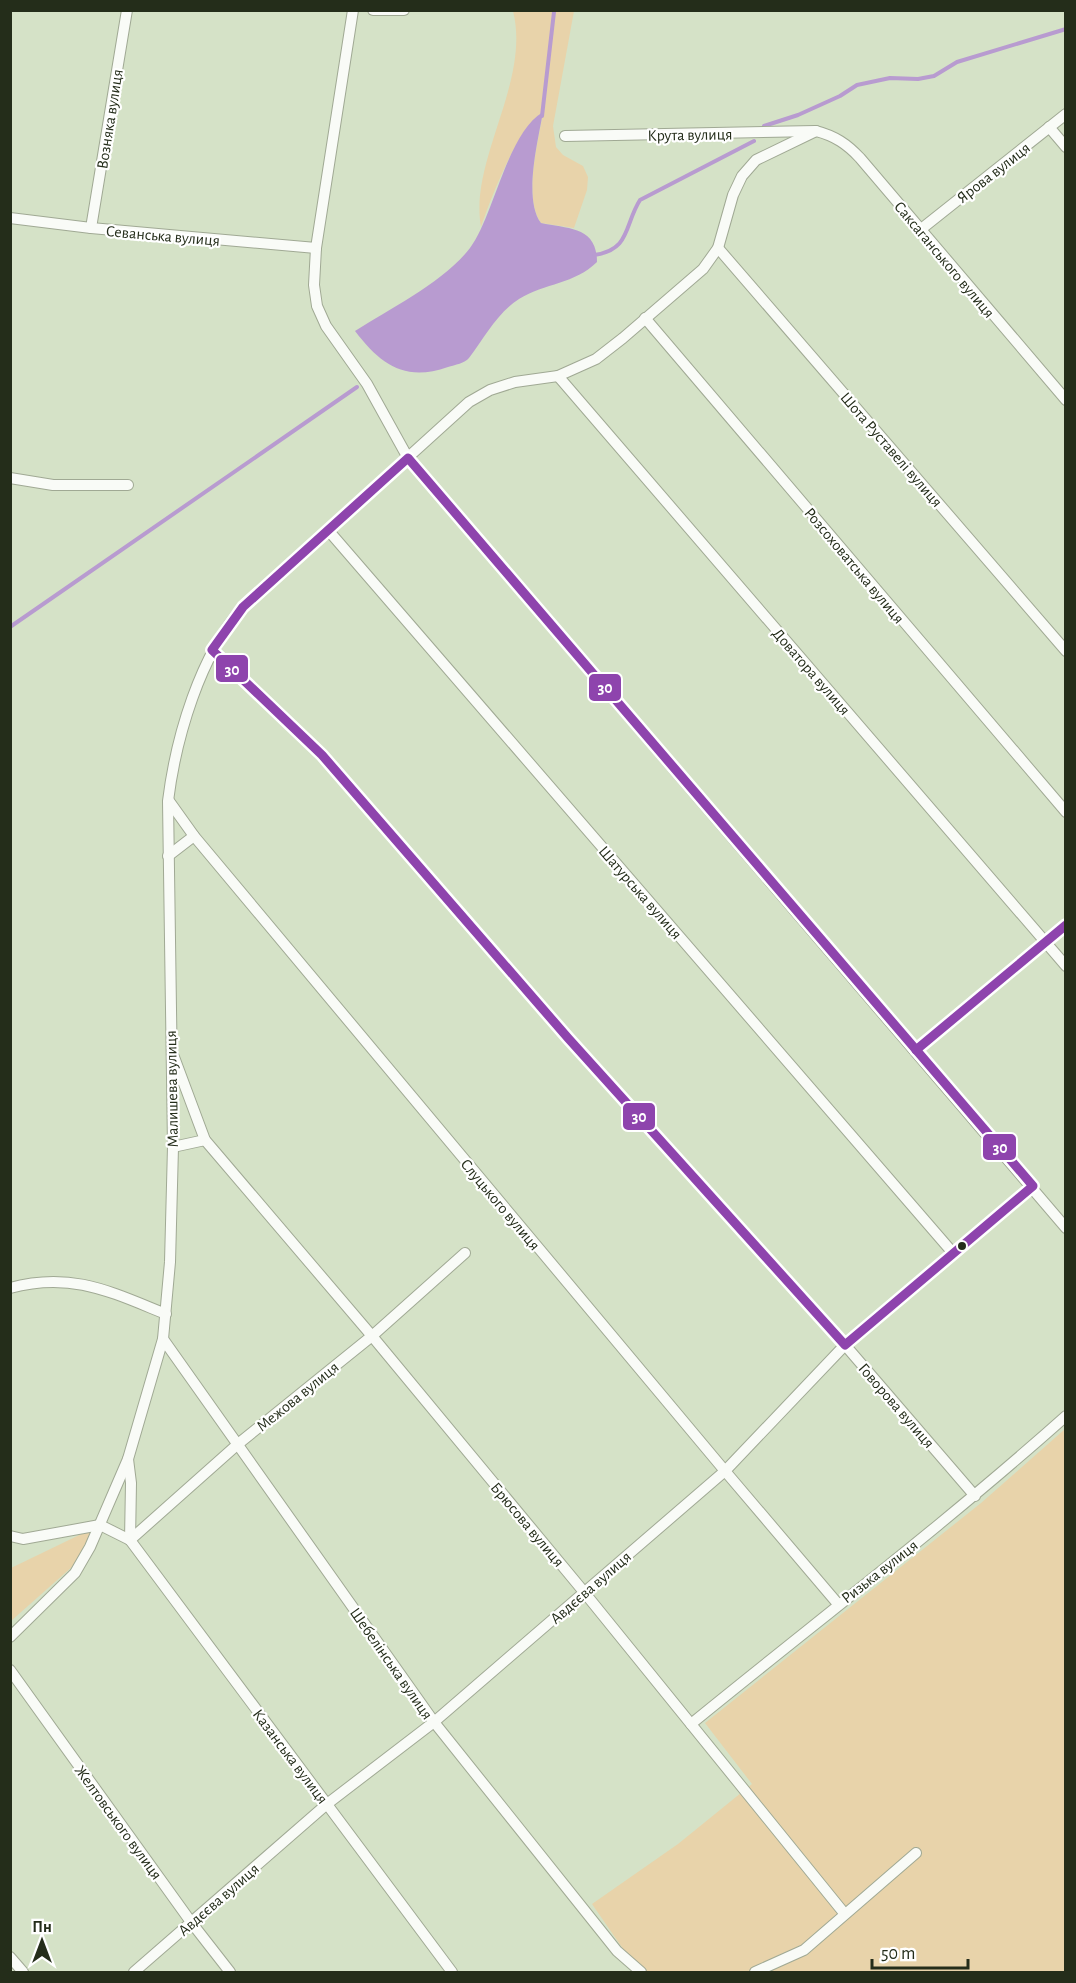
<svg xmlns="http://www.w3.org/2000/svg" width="1076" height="1983" font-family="'Alegreya Sans',sans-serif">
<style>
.green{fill:#e8d3aa}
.water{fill:#b89bd0}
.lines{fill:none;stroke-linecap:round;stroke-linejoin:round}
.stream{stroke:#b89bd0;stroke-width:4}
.minor-casing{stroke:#a0a994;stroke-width:12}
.minor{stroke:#f9fbf7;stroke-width:10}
.bus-1-casing{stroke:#fff;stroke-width:14}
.bus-1{stroke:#8e44ad;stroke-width:9}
.bus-dot{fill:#242d1a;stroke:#fff;stroke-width:2}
.labels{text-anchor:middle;stroke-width:4.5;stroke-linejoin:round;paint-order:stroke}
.street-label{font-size:16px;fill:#242d1a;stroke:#fff}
.line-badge{stroke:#fff;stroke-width:2}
.badge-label{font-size:16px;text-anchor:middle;font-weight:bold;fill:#fff}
</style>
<rect width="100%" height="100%" fill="#d5e2c7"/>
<!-- green -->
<g class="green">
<path d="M513,11H574L553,126L556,147L563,155L583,166L588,177L587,190L574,228L541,223C523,198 538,142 543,113C519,124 490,200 481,227C469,160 531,82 513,11Z"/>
<polygon points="1065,1429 1065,1972 639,1972 592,1904 678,1844 752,1784 705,1723 981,1503"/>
<polygon points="100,1525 73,1566 11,1621 11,1568"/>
</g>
<!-- water -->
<path class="water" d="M543,112C538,141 523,199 541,223C568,229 597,226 597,262C575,284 545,283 519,299C497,313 485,337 469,358C465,363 455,365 448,367C405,382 381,365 355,331C391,308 444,282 470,248C494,216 507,133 543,112Z"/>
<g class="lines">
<!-- stream -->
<g class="stream">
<polyline points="542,116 554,12"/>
<polyline points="764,126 798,115 840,96 857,85 890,78 918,79 934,76 957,62 1066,29"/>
<path d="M594,255C631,250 624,225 640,200L754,141"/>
<polyline points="10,627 357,387"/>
</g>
<!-- minor casing -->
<g class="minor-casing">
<g id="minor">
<polyline points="353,10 316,248 314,285 317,306 326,326 367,384 408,458 1066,1228"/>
<polyline points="373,10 404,10"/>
<polyline points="1049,127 1066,147"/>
<path d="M565,136L816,131C835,136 847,144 860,158L1066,400"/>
<polyline points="10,218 91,228 316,248"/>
<polyline points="91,228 127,10"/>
<polyline points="920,230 1066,114"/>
<polyline points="718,248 1066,651"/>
<polyline points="645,318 1066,812"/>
<polyline points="558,376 1066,966"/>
<polyline points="10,478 53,485 128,485"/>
<polyline points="328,530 953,1253"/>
<polyline points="212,650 322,755 568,1038 845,1345 975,1496"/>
<polyline points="169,801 194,836 725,1471 838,1604"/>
<polyline points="168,856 194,836"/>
<polyline points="916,1050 1066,925"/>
<polyline points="174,1057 205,1140 372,1336 584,1592 844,1913"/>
<polyline points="173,1147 205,1140"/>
<path d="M10,1288C71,1271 111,1292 166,1314"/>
<polyline points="163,1339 434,1722 617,1951 641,1972"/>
<polyline points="128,1459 131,1483 130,1540"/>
<polyline points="100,1525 130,1540 452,1972"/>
<polyline points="10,1536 23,1539 100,1525"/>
<polyline points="130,1540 238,1444 372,1336 465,1253"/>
<path d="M10,1637L75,1573L90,1547L128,1459L163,1339L170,1262L173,1147L168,801C176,737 200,655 243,607L469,402L490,390L515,382L558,376L596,359L623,338L703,269L718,248L733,195L742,176L756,160L816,131"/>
<polyline points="10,1670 191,1922 230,1972"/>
<path d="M691,1724C816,1622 945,1524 1066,1416"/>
<polyline points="10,1957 23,1972"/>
<polyline points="134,1972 327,1804 434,1722 725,1471 845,1345 1033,1186"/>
<polyline points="755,1972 804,1950 916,1853"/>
</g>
</g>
<!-- minor -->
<use href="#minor" class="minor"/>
<!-- bus-1 casing -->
<g class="bus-1-casing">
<g id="bus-1">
<polygon points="408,458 1033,1186 845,1345 568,1038 322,755 212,650 243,607"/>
<polyline points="916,1050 1066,925"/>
</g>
</g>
<!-- bus-1 -->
<use href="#bus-1" class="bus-1"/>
</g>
<!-- markers -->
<circle class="bus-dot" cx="962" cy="1246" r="5"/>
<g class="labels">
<!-- street labels -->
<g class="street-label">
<text transform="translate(109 119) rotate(-81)" y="6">Возняка вулиця</text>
<text transform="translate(690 134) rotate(-1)" y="6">Крута вулиця</text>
<text transform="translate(993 172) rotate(-38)" y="6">Ярова вулиця</text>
<text transform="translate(163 235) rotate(5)" y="6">Севанська вулиця</text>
<text transform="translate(945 259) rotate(50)" y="6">Саксаганського вулиця</text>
<text transform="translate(892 449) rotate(49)" y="6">Шота Руставелі вулиця</text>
<text transform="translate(855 565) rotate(50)" y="6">Розсоховатська вулиця</text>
<text transform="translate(812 671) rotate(49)" y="6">Доватора вулиця</text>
<text transform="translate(641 892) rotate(49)" y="6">Шатурська вулиця</text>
<text transform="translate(171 1089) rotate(-91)" y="6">Малишева вулиця</text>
<text transform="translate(501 1204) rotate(50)" y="6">Слуцького вулиця</text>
<text transform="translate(297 1396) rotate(-39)" y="6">Межова вулиця</text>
<text transform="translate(897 1405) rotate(49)" y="6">Говорова вулиця</text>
<text transform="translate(528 1524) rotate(50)" y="6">Брюсова вулиця</text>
<text transform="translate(879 1571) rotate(-38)" y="6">Ризька вулиця</text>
<text transform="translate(590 1587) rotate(-41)" y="6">Авдєєва вулиця</text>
<text transform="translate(392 1663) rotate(55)" y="6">Шебелінська вулиця</text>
<text transform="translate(291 1756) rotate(53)" y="6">Казанська вулиця</text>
<text transform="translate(119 1822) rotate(54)" y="6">Желтовського вулиця</text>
<text transform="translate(218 1899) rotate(-41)" y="6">Авдєєва вулиця</text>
</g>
</g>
<g class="line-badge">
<rect x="215" y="654" width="34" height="29" rx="6" fill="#8e44ad"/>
<rect x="588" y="673" width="34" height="29" rx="6" fill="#8e44ad"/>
<rect x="622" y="1102" width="34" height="29" rx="6" fill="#8e44ad"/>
<rect x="982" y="1133" width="35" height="28" rx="6" fill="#8e44ad"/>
</g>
<g class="badge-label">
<text x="232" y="675">30</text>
<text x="605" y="693">30</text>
<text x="639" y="1122">30</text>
<text x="1000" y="1153">30</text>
</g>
<!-- border -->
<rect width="1076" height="1983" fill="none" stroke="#242d1a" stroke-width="24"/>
<!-- north arrow -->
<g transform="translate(42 1941)" stroke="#ffffff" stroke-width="4.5" paint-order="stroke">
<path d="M0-4.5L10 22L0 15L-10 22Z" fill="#242d1a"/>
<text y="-9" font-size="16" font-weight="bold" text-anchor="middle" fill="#242d1a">Пн</text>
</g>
<!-- scale -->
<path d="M872 1959v9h96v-9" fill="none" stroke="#242d1a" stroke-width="3"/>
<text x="881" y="1959" font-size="18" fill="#242d1a" stroke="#ffffff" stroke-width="4.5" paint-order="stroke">50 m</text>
</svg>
